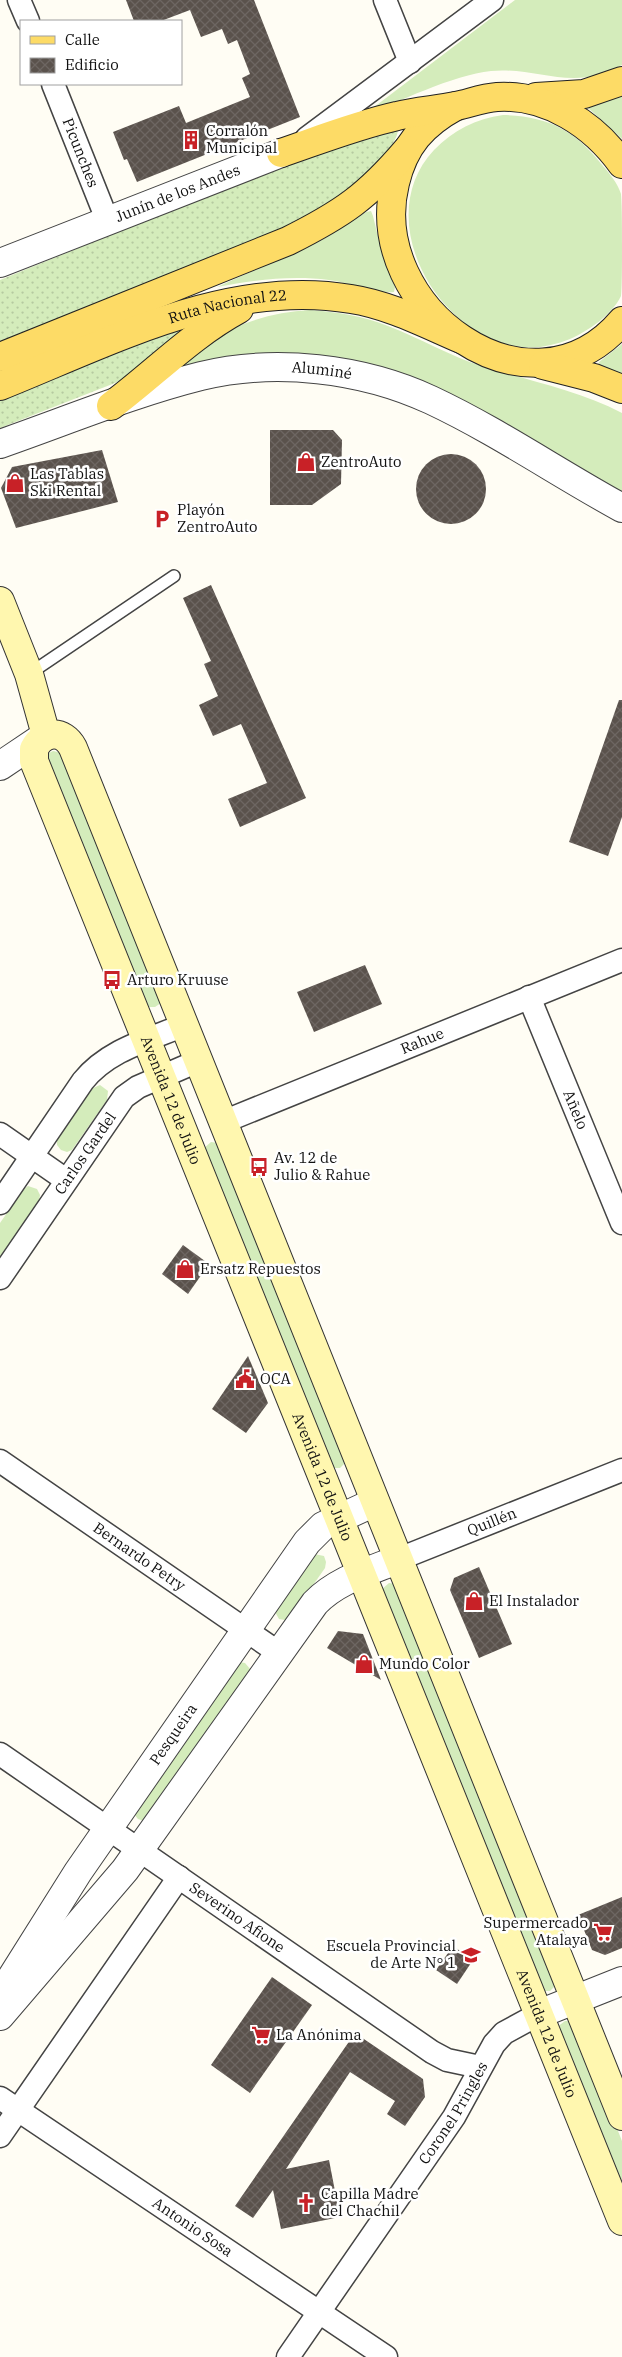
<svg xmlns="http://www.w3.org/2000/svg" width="622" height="2357" font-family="'IBM Plex Serif',serif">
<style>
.grass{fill:#d4ecbb}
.garden{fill:url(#garden-dots)}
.building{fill:url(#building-cross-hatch)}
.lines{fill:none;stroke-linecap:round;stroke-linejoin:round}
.service-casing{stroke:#444;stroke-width:14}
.minor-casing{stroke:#444;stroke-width:25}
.tertiary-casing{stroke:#444;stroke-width:30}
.secondary-casing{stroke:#333;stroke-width:30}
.primary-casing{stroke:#222;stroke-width:30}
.service{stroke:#fff;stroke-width:11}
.minor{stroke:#fff;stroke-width:22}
.tertiary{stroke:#fff;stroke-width:28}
.secondary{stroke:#fff7af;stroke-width:28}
.primary{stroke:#fddb66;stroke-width:28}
.labels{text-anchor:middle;stroke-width:5;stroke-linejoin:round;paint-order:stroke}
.poi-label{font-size:15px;fill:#111;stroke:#fff;text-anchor:start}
.street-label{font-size:15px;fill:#111;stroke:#fff}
</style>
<defs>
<pattern id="garden-dots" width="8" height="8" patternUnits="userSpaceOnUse" patternTransform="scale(1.25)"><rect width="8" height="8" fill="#d4ecbb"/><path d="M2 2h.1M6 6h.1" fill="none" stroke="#b5c9a0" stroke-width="1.8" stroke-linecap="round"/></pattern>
<pattern id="building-cross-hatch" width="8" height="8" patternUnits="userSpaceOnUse" patternTransform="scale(1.25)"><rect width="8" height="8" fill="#5a524c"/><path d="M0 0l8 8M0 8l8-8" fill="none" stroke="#6d6662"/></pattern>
</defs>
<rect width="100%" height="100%" fill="#fffdf4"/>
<!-- grass -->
<g class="grass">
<path d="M515,0H622V65C607,73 592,78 574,78C546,78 520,68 491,71C453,75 398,102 361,117Z"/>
<polygon points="622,92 622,139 586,106"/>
<path d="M503,115C548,116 575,130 603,166C610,174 618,184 621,194C622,207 622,233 622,247C622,258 622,287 621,296C612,315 588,331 570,339C555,345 538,349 522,347C437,338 370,218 434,150C453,130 476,119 503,115Z"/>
<path d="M371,211L373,216L383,257L395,287L394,292C380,294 346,282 329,280C291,275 255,280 217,287L322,240L366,212Z"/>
<path d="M310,310C337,312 363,316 388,326C420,338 449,356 482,366C529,381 578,390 622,413V495L416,382L166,375C204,335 256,313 310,310Z"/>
<polygon points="622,344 622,374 598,365 599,362"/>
<polygon points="53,751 62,753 161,1003 155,1007 148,1007 44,761 47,754"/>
<polygon points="100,1085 108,1091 107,1100 72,1150 67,1152 61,1150 57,1145 57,1139 91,1089"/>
<polygon points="211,1142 218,1143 345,1463 340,1468 332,1468 203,1149"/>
<polygon points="28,1186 37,1189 40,1195 39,1201 0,1257 0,1223 23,1190"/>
<polygon points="314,1554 324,1556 326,1562 325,1568 290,1618 285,1620 279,1619 274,1610"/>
<polygon points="389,1583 396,1584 555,1986 550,1991 542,1991 381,1590"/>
<polygon points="239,1662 245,1663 251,1670 144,1821 138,1819 134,1814"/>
<polygon points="565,2021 571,2021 576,2026 622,2141 622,2199 557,2027"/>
</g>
<!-- garden -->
<g class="garden">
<path d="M398,129C397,159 315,215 288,228C258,243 225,254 194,266C129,292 65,317 0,343V280L299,158Z"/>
<polygon points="194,326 131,374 115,383 0,428 0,398 168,333"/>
</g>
<!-- building -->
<g class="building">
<polygon points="126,0 254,0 300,117 137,182 127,159 124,160 113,132 179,106 186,123 250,97 242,78 250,74 237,40 228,44 222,29 201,37 190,10 161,21 134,21"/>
<polygon points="270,430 333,430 342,440 341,484 312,505 270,505"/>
<polygon points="102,450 118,502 16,528 1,488 12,467"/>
<circle cx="451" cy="489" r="35"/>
<polygon points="211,585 306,798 240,827 228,799 267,783 241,724 213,736 199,705 218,696 204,664 211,661 183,598"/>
<polygon points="619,700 622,700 622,817 608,856 569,842"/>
<polygon points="365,965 382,1004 314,1032 297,992"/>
<polygon points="183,1245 209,1264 188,1294 162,1274"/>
<polygon points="248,1356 268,1403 246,1433 212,1409"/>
<polygon points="479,1567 512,1644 479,1658 450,1590 454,1578"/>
<polygon points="338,1631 363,1634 381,1680 327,1648"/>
<polygon points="622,1897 622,1948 605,1955 592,1950 578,1915"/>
<polygon points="453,1946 473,1960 457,1984 436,1970"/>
<polygon points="272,1977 312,2005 250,2093 211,2065"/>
<polygon points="355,2033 423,2079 425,2097 405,2126 387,2114 395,2101 350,2072 286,2169 329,2160 340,2217 281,2229 273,2190 253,2218 235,2206"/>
</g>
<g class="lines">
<!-- service casing -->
<g class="service-casing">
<polyline id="service" points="29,674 174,576"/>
</g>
<!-- minor casing -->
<g class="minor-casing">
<g id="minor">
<polyline points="19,0 28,21"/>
<polyline points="385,0 410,62"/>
<path id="s1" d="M53,84L108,222"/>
<polyline points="307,138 492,0"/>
<path id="s2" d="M529,997L622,1223"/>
<path id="s3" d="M223,1122L622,960"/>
<polyline points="0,1134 66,1180"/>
<path d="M0,1203L83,1081C108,1050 148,1040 184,1025"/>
<path id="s4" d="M0,1278L124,1097L138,1087L198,1061"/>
<path id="s5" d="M0,1461L279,1653"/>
<path id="s6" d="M399,1559L622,1470"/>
<path id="s7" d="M0,1754L432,2052L447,2060L480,2067"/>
<path id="s8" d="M0,2098L386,2357"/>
<polyline points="0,2136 179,1877"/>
<path id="s9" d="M288,2357L454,2117L494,2044L504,2033L539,2014"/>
</g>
</g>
<!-- tertiary casing -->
<g class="tertiary-casing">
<g id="tertiary">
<path id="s10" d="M0,263L281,153"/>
<path id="s11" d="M0,444C66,421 133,393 201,376C275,358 362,368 431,400C497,431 558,473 622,508"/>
<polyline points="0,766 46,735"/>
<path id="s12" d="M0,1996L78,1872L307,1542L323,1526L375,1502"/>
<polyline points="539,2014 622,1981"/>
<path d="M0,2016L125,1870L315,1603C337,1580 370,1571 399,1559"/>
</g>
</g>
<!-- secondary casing -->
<g class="secondary-casing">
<g id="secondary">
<polyline points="0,601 29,674 46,735"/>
<path id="s13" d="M622,2116L73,748C63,729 43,731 34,749V761L622,2221"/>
</g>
</g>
<!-- primary casing -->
<g class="primary-casing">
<g id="primary">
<polyline points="536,97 584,94 622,81"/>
<path d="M456,106C423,124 404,145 395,183C364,308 530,429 622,321"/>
<path d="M281,153C319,140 357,125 397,116C416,111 437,110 456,106C470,103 483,98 497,97C548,94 594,125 622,164"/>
<path d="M0,357L288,241C342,214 367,197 407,150"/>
<polyline points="543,365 594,378 622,389"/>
<path id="s14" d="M0,386C110,342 229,278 351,299C390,305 426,324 461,339"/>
<path d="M111,406C154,374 191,335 239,309"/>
</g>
</g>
<!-- service -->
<use href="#service" class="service"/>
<!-- minor -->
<use href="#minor" class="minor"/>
<!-- tertiary -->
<use href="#tertiary" class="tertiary"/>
<!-- secondary -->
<use href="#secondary" class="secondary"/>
<!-- primary -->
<use href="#primary" class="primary"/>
</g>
<!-- icons -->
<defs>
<g id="building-bare" transform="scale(1.5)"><path d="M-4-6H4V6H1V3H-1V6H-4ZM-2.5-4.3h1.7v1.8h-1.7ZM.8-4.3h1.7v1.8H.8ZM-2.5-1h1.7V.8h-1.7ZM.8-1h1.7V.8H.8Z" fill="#c82127" stroke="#fff" stroke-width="2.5" paint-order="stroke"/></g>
<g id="shop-bare" transform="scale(1.5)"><path d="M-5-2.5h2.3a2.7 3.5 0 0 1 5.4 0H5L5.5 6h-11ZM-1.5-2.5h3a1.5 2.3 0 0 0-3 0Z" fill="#c82127" stroke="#fff" stroke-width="2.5" paint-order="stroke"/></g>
<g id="parking-bare" transform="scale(1.5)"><path d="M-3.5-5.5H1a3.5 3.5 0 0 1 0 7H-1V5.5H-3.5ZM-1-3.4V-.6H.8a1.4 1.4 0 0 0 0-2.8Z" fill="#c82127" stroke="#fff" stroke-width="2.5" paint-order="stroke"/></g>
<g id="bus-bare" transform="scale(1.5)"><path d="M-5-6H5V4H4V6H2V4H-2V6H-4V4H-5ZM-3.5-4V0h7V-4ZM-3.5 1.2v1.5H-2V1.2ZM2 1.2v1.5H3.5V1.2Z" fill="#c82127" stroke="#fff" stroke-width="2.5" paint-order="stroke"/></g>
<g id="civic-bare" transform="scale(1.5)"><path d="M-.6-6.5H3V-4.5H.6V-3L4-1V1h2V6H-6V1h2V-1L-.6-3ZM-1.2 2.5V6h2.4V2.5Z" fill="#c82127" stroke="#fff" stroke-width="2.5" paint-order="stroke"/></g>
<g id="supermarket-bare" transform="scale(1.5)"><path d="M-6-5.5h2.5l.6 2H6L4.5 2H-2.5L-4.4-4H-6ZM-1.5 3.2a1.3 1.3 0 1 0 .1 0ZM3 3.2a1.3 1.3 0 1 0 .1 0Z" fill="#c82127" stroke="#fff" stroke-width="2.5" paint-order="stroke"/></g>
<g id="school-bare" transform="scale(1.5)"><path d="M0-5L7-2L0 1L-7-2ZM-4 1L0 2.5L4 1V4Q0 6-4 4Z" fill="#c82127" stroke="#fff" stroke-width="2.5" paint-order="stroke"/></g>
<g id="church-bare" transform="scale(1.5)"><path d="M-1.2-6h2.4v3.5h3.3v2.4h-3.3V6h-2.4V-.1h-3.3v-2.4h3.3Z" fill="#c82127" stroke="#fff" stroke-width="2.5" paint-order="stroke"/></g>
</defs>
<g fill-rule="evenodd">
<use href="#building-bare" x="191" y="140"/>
<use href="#shop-bare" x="306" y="462"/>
<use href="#shop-bare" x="15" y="483"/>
<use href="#parking-bare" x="162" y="519"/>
<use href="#bus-bare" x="112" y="980"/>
<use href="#bus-bare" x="259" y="1167"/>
<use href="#shop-bare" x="185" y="1269"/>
<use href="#civic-bare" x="245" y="1379"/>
<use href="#shop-bare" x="474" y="1601"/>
<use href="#shop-bare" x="364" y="1664"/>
<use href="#supermarket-bare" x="603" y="1932"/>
<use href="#school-bare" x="471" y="1955"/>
<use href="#supermarket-bare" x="261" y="2035"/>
<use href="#church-bare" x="306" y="2203"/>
</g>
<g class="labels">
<!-- poi labels -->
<g class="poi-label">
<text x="206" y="136">Corralón<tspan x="206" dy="17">Municipal</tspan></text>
<text x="321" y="467">ZentroAuto</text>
<text x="30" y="479">Las Tablas<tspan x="30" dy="17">Ski Rental</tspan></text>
<text x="177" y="515">Playón<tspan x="177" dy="17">ZentroAuto</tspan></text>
<text x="127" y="985">Arturo Kruuse</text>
<text x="274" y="1163">Av. 12 de<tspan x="274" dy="17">Julio &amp; Rahue</tspan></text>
<text x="200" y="1274">Ersatz Repuestos</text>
<text x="260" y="1384">OCA</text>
<text x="489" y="1606">El Instalador</text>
<text x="379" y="1669">Mundo Color</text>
<text x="588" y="1928" text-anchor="end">Supermercado<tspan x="588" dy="17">Atalaya</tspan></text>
<text x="456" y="1951" text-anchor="end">Escuela Provincial<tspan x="456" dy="17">de Arte N° 1</tspan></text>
<text x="276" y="2040">La Anónima</text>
<text x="321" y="2199">Capilla Madre<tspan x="321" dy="17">del Chachil</tspan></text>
</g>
<!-- street labels -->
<g class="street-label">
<text dy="5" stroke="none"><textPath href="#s1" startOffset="74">Picunches</textPath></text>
<text dy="5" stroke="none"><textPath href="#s10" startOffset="191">Junín de los Andes</textPath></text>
<text dy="5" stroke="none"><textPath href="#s14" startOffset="242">Ruta Nacional 22</textPath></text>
<text dy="5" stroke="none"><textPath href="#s11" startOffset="334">Aluminé</textPath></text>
<text dy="5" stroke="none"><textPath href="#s3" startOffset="215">Rahue</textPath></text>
<text dy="5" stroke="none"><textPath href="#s13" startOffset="1902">Avenida 12 de Julio</textPath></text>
<text dy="5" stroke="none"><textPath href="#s2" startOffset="122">Añelo</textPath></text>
<text dy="5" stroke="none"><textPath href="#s4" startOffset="151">Carlos Gardel</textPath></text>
<text dy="5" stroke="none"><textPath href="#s13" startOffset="2308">Avenida 12 de Julio</textPath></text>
<text dy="5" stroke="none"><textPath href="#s6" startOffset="100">Quillén</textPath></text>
<text dy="5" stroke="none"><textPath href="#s5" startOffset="169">Bernardo Petry</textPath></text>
<text dy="5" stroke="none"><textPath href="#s12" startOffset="314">Pesqueira</textPath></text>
<text dy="5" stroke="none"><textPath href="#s7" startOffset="288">Severino Afione</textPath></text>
<text dy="5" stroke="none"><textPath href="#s13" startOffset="2908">Avenida 12 de Julio</textPath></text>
<text dy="5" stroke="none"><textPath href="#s9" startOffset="295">Coronel Pringles</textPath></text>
<text dy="5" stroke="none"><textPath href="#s8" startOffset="232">Antonio Sosa</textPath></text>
</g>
</g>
<!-- legend -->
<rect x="20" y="20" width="162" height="65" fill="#ffffff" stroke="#a0a0a0"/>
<rect x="30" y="36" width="25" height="8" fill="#fddb66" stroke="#a0a0a0"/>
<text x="65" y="45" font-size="15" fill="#111111">Calle</text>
<rect x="30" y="58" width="25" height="15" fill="url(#building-cross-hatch)" stroke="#a0a0a0"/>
<text x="65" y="70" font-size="15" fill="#111111">Edificio</text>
</svg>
